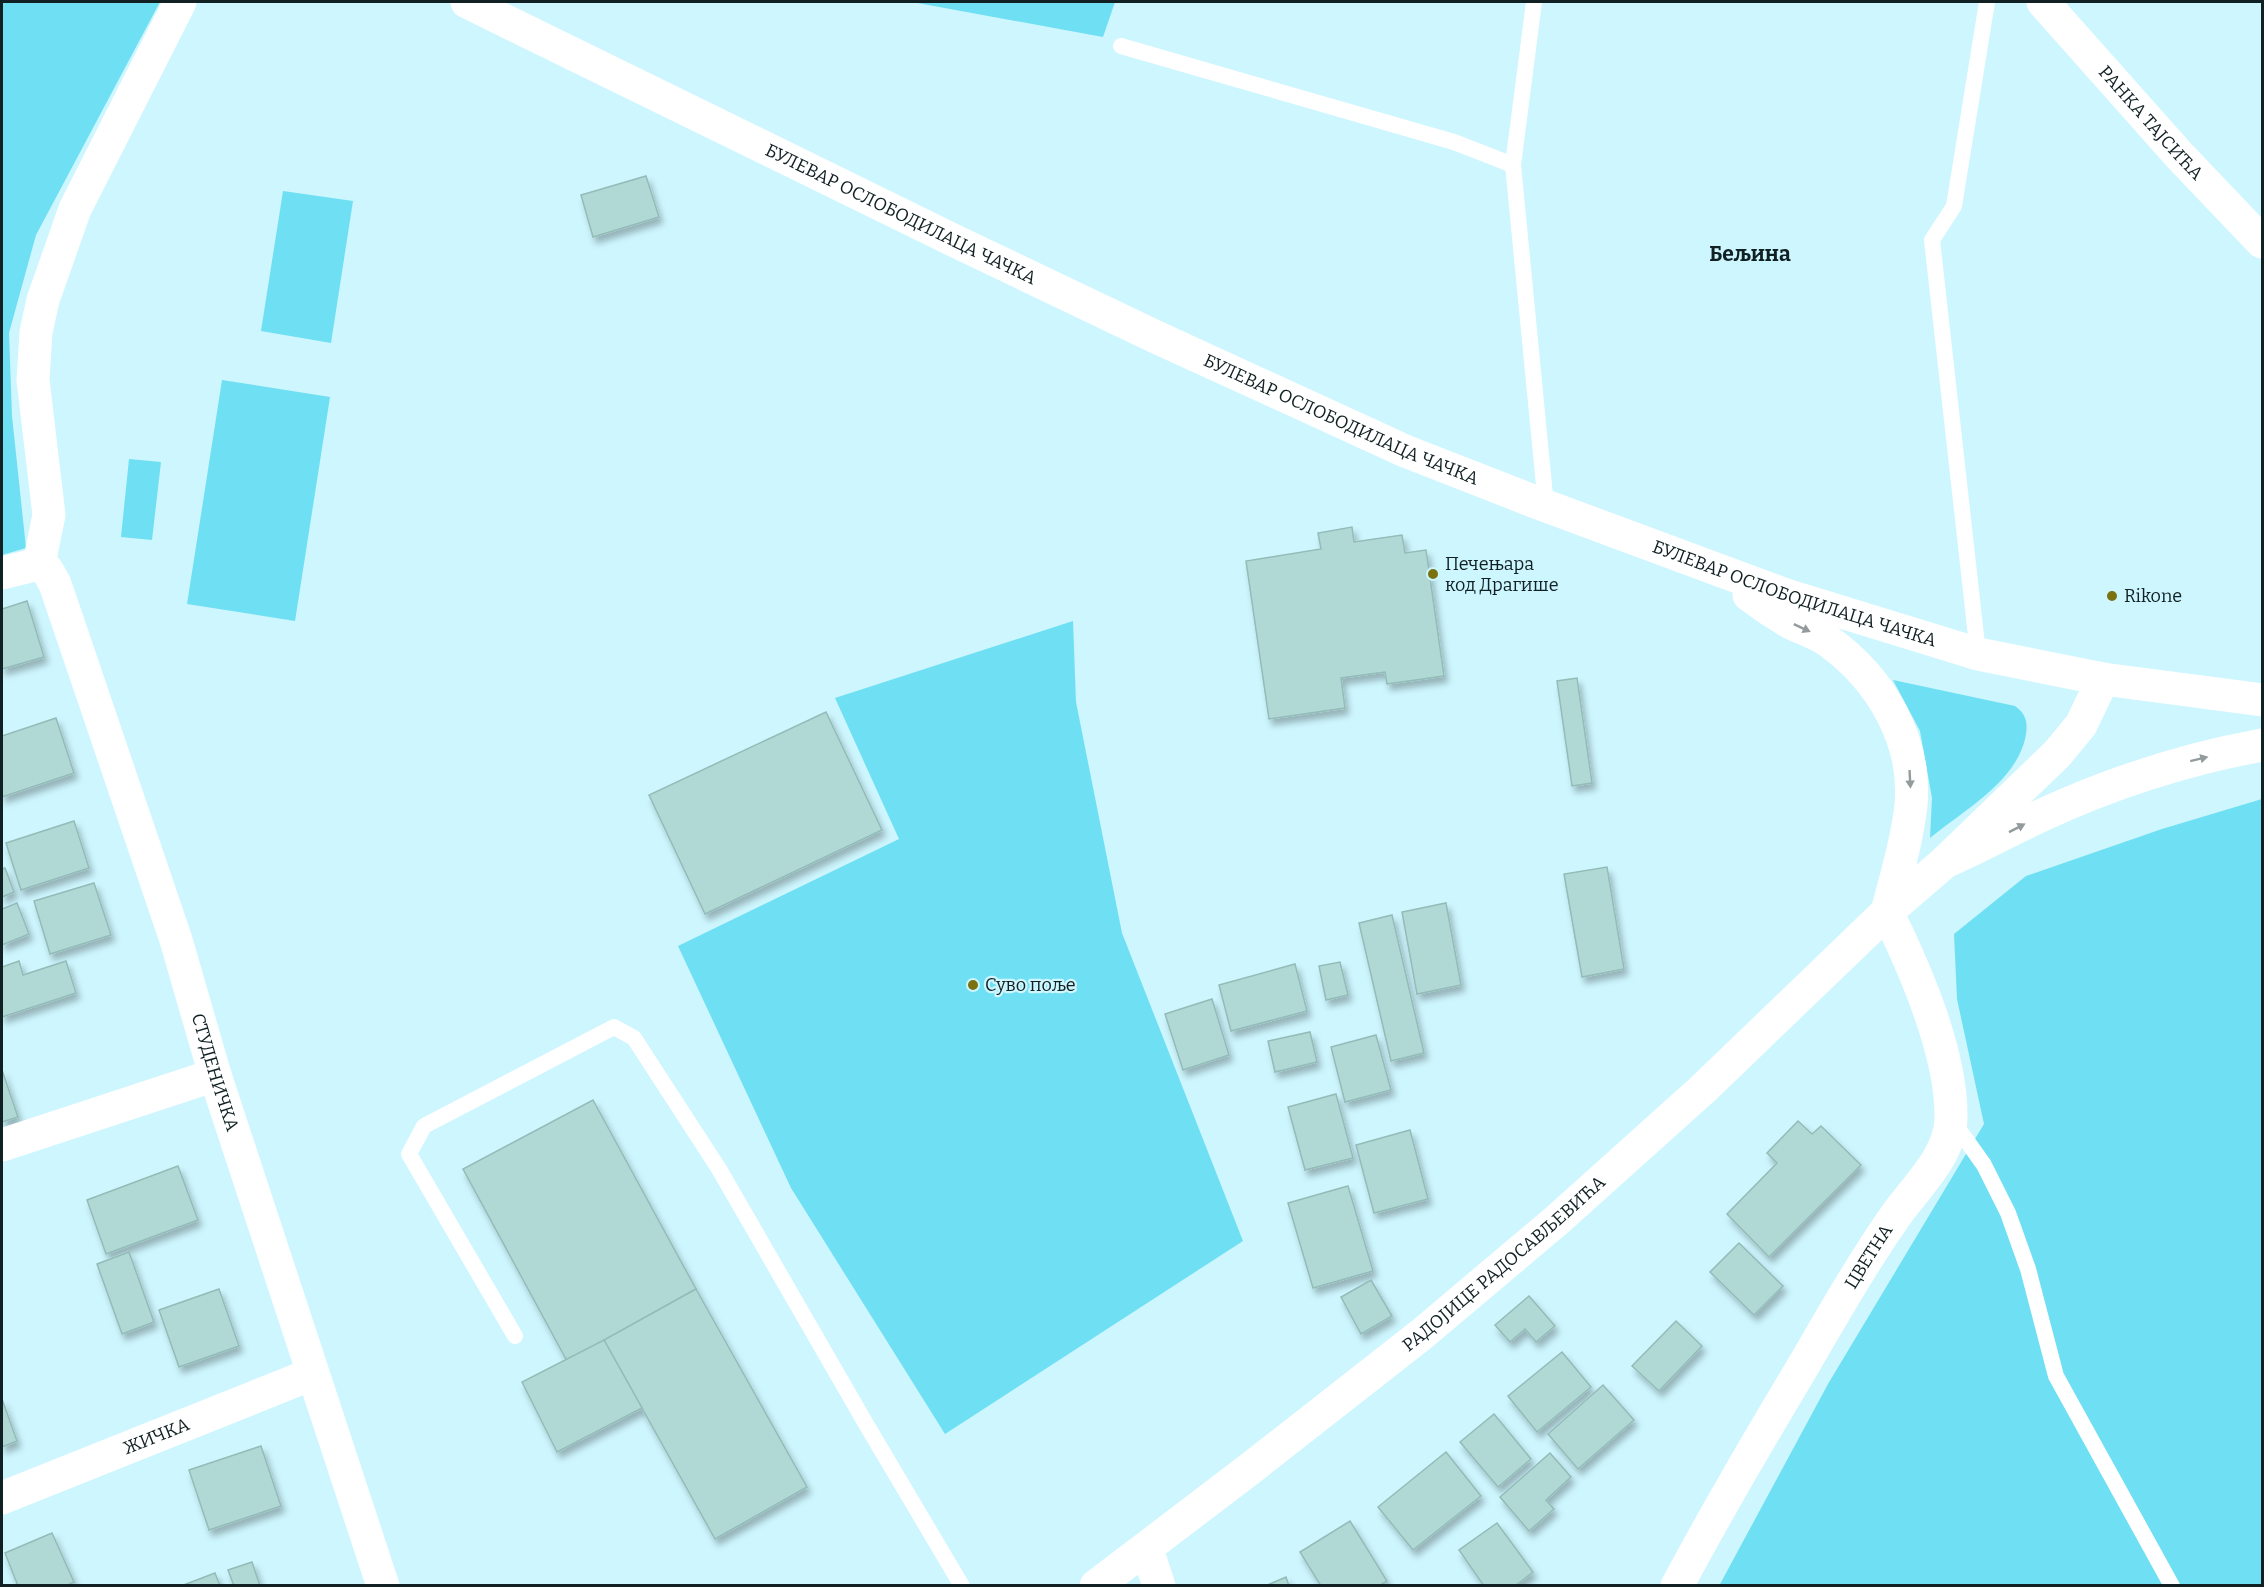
<svg xmlns="http://www.w3.org/2000/svg" width="2264" height="1587" font-family="Bitter,serif">
<style>
.green{fill:#6fdff3}
.building{fill:#b0d9d5;stroke:#93bbb7;stroke-width:1.5;filter:url(#shadow)}
.lines{fill:none;stroke-linecap:round;stroke-linejoin:round}
.service{stroke:#fff;stroke-width:16}
.minor{stroke:#fff;stroke-width:33}
.tertiary{stroke:#fff;stroke-width:33}
.secondary{stroke:#fff;stroke-width:33}
.primary{stroke:#fff;stroke-width:33}
.oneway{fill:#949b9c}
.poi-dot{fill:#7a7111;stroke:#cdf6fe;stroke-width:2}
.labels{text-anchor:middle;stroke-width:4.5;stroke-linejoin:round;paint-order:stroke}
.street-label{font-size:18px;fill:#112023;stroke:#cdf6fe}
.poi-label{font-size:18px;fill:#112023;stroke:#cdf6fe;text-anchor:start}
.quarter-label{font-size:21px;font-weight:bold;fill:#112023;stroke:#cdf6fe}
</style>
<defs>
<filter id="shadow"><feDropShadow dx="3.5" dy="6" stdDeviation="3" flood-color="#0004"/></filter>
</defs>
<rect width="100%" height="100%" fill="#cdf6fe"/>
<!-- green -->
<g class="green">
<polygon points="2,2 160,2 36,235 9,333 12,416 26,548 2,555"/>
<polygon points="912,2 1115,2 1103,37"/>
<polygon points="283,191 353,201 331,343 261,331"/>
<polygon points="222,380 330,397 295,621 187,604"/>
<polygon points="129,459 161,462 152,540 121,537"/>
<polygon points="1073,621 1076,702 1122,933 1243,1241 945,1434 791,1188 678,946 899,839 835,698"/>
<path d="M1893,680L2015,706C2025,713 2028,721 2026,734C2019,780 1964,810 1930,838L1932,798L1920,731Z"/>
<polygon points="2262,799 2262,1585 1719,1586 1828,1384 1984,1124 1957,999 1954,934 2026,876 2162,829"/>
</g>
<!-- building -->
<g class="building">
<polygon points="646,176 659,217 593,237 581,195"/>
<polygon points="1352,527 1354,542 1402,535 1405,553 1426,550 1444,676 1387,684 1385,672 1341,678 1345,708 1269,719 1246,561 1321,549 1318,533"/>
<polygon points="27,601 44,657 2,669 2,609"/>
<polygon points="1577,678 1592,783 1572,786 1557,681"/>
<polygon points="826,712 882,830 705,914 649,795"/>
<polygon points="56,718 74,773 2,797 2,736"/>
<polygon points="74,821 89,868 21,890 6,843"/>
<polygon points="1607,867 1624,969 1582,977 1564,874"/>
<polygon points="5,868 14,892 2,897 2,869"/>
<polygon points="94,883 111,935 50,954 34,901"/>
<polygon points="17,903 29,934 2,945 2,909"/>
<polygon points="1446,903 1461,985 1417,994 1402,912"/>
<polygon points="1392,915 1424,1053 1391,1061 1359,923"/>
<polygon points="19,961 23,975 66,961 76,993 2,1017 2,967"/>
<polygon points="1340,962 1348,995 1326,1000 1319,966"/>
<polygon points="1295,964 1307,1011 1231,1031 1219,985"/>
<polygon points="1212,999 1229,1055 1183,1070 1165,1014"/>
<polygon points="1310,1032 1317,1062 1275,1072 1268,1041"/>
<polygon points="1376,1035 1391,1090 1345,1102 1331,1047"/>
<polygon points="2,1070 18,1117 2,1122"/>
<polygon points="1336,1094 1353,1158 1305,1170 1288,1107"/>
<polygon points="593,1100 696,1289 567,1361 463,1169"/>
<polygon points="1798,1121 1812,1134 1821,1126 1861,1165 1769,1257 1727,1214 1777,1163 1767,1153"/>
<polygon points="1410,1130 1428,1199 1374,1213 1356,1145"/>
<polygon points="178,1166 198,1220 106,1254 87,1200"/>
<polygon points="1348,1186 1373,1271 1313,1288 1288,1203"/>
<polygon points="1739,1243 1783,1286 1754,1315 1710,1272"/>
<polygon points="129,1252 154,1322 122,1334 97,1264"/>
<polygon points="1371,1280 1392,1316 1361,1334 1341,1297"/>
<polygon points="219,1289 239,1346 179,1367 159,1310"/>
<polygon points="696,1289 807,1487 715,1539 604,1340"/>
<polygon points="1529,1296 1555,1326 1536,1342 1525,1329 1510,1342 1495,1325"/>
<polygon points="1676,1321 1702,1346 1659,1391 1632,1366"/>
<polygon points="604,1340 642,1408 557,1452 522,1382"/>
<polygon points="1562,1352 1591,1387 1537,1432 1508,1396"/>
<polygon points="1603,1385 1634,1420 1578,1469 1548,1434"/>
<polygon points="2,1399 17,1441 2,1447"/>
<polygon points="1494,1414 1531,1459 1498,1487 1460,1442"/>
<polygon points="261,1446 281,1506 209,1530 189,1470"/>
<polygon points="1446,1452 1481,1496 1413,1550 1378,1507"/>
<polygon points="1550,1453 1571,1477 1546,1500 1554,1509 1529,1531 1500,1497"/>
<polygon points="1350,1521 1387,1581 1379,1586 1321,1586 1300,1552"/>
<polygon points="1497,1523 1533,1572 1515,1586 1484,1586 1459,1550"/>
<polygon points="52,1533 74,1582 66,1586 18,1586 5,1553"/>
<polygon points="252,1562 260,1586 234,1586 228,1570"/>
<polygon points="215,1573 220,1586 181,1586"/>
<polygon points="1286,1577 1289,1586 1265,1586"/>
</g>
<g class="lines">
<!-- service -->
<g class="service">
<polyline points="1534,2 1513,165 1546,506"/>
<polyline points="1121,46 1454,142 1513,165"/>
<polyline points="1978,654 1932,240 1954,206 1987,2"/>
<polyline points="1952,1120 1984,1165 2008,1213 2028,1269 2056,1376 2172,1586"/>
<polyline points="515,1336 409,1154 424,1126 614,1027 634,1038 719,1169 866,1424 962,1586"/>
</g>
<!-- minor -->
<g class="minor">
<path id="s1" d="M39,564L47,570L55,584L176,940L215,1075L383,1586"/>
<polyline points="39,564 49,515 33,380 36,332 43,300 75,209 180,2"/>
<polyline points="2,573 39,564"/>
<polyline points="2,1145 215,1075"/>
<path id="s2" d="M2,1498L312,1374"/>
<polyline points="1147,1549 1159,1586"/>
<path id="s3" d="M1677,1586C1716,1513 1757,1443 1799,1373C1830,1320 1861,1265 1896,1215C1916,1187 1951,1155 1951,1118C1952,1053 1915,969 1887,912"/>
</g>
<!-- tertiary -->
<path class="tertiary" id="s4" d="M2043,2L2179,155L2262,242"/>
<!-- secondary -->
<path class="secondary" id="s5" d="M1096,1586L1251,1468L1422,1334L1556,1221L1703,1089L1887,912L1945,862L2057,754L2081,725L2103,679"/>
<!-- primary -->
<g class="primary">
<path id="s6" d="M467,2L955,241L1156,337L1405,451L1546,506L1786,595L1978,654L2103,679L2262,700"/>
<path d="M1749,595C1762,605 1777,615 1791,623C1803,629 1817,633 1828,641C1880,678 1917,740 1911,805C1907,841 1896,877 1887,912"/>
<path d="M1945,862C1977,848 2008,831 2040,816C2111,783 2186,759 2262,745"/>
</g>
</g>
<!-- one-way arrows -->
<defs><path id="oneway-solid" d="M-6-.8H1V-3.2L6.5 0L1 3.2V.8H-6Z" transform="scale(1.5)"/></defs>
<g class="oneway">
<use href="#oneway-solid" transform="translate(1802 628) rotate(25)"/>
<use href="#oneway-solid" transform="translate(2199 759) rotate(-14)"/>
<use href="#oneway-solid" transform="translate(1910 779) rotate(87)"/>
<use href="#oneway-solid" transform="translate(2017 828) rotate(-27)"/>
</g>
<!-- markers -->
<g class="poi-dot">
<circle cx="1433" cy="574" r="6"/>
<circle cx="2112" cy="596" r="6"/>
<circle cx="973" cy="985" r="6"/>
</g>
<g class="labels">
<!-- street labels -->
<g class="street-label">
<text dy="6" stroke="none"><textPath href="#s4" startOffset="162">РАНКА ТАЈСИЋА</textPath></text>
<text dy="6" stroke="none"><textPath href="#s6" startOffset="483">БУЛЕВАР ОСЛОБОДИЛАЦА ЧАЧКА</textPath></text>
<text dy="6" stroke="none"><textPath href="#s6" startOffset="969">БУЛЕВАР ОСЛОБОДИЛАЦА ЧАЧКА</textPath></text>
<text dy="6" stroke="none"><textPath href="#s6" startOffset="1455">БУЛЕВАР ОСЛОБОДИЛАЦА ЧАЧКА</textPath></text>
<text dy="6" stroke="none"><textPath href="#s1" startOffset="540">СТУДЕНИЧКА</textPath></text>
<text dy="6" stroke="none"><textPath href="#s3" startOffset="381">ЦВЕТНА</textPath></text>
<text dy="6" stroke="none"><textPath href="#s5" startOffset="520">РАДОЈИЦЕ РАДОСАВЉЕВИЋА</textPath></text>
<text dy="6" stroke="none"><textPath href="#s2" startOffset="166">ЖИЧКА</textPath></text>
</g>
<!-- poi labels -->
<g class="poi-label">
<text x="1445" y="570">Печењара<tspan x="1445" dy="21">код Драгише</tspan></text>
<text x="2124" y="602">Rikone</text>
<text x="985" y="991">Суво поље</text>
</g>
<!-- quarter labels -->
<g class="quarter-label">
<text x="1750" y="261">Бељина</text>
</g>
</g>
<!-- border -->
<rect width="2264" height="1587" fill="none" stroke="#112023" stroke-width="6"/>
</svg>
